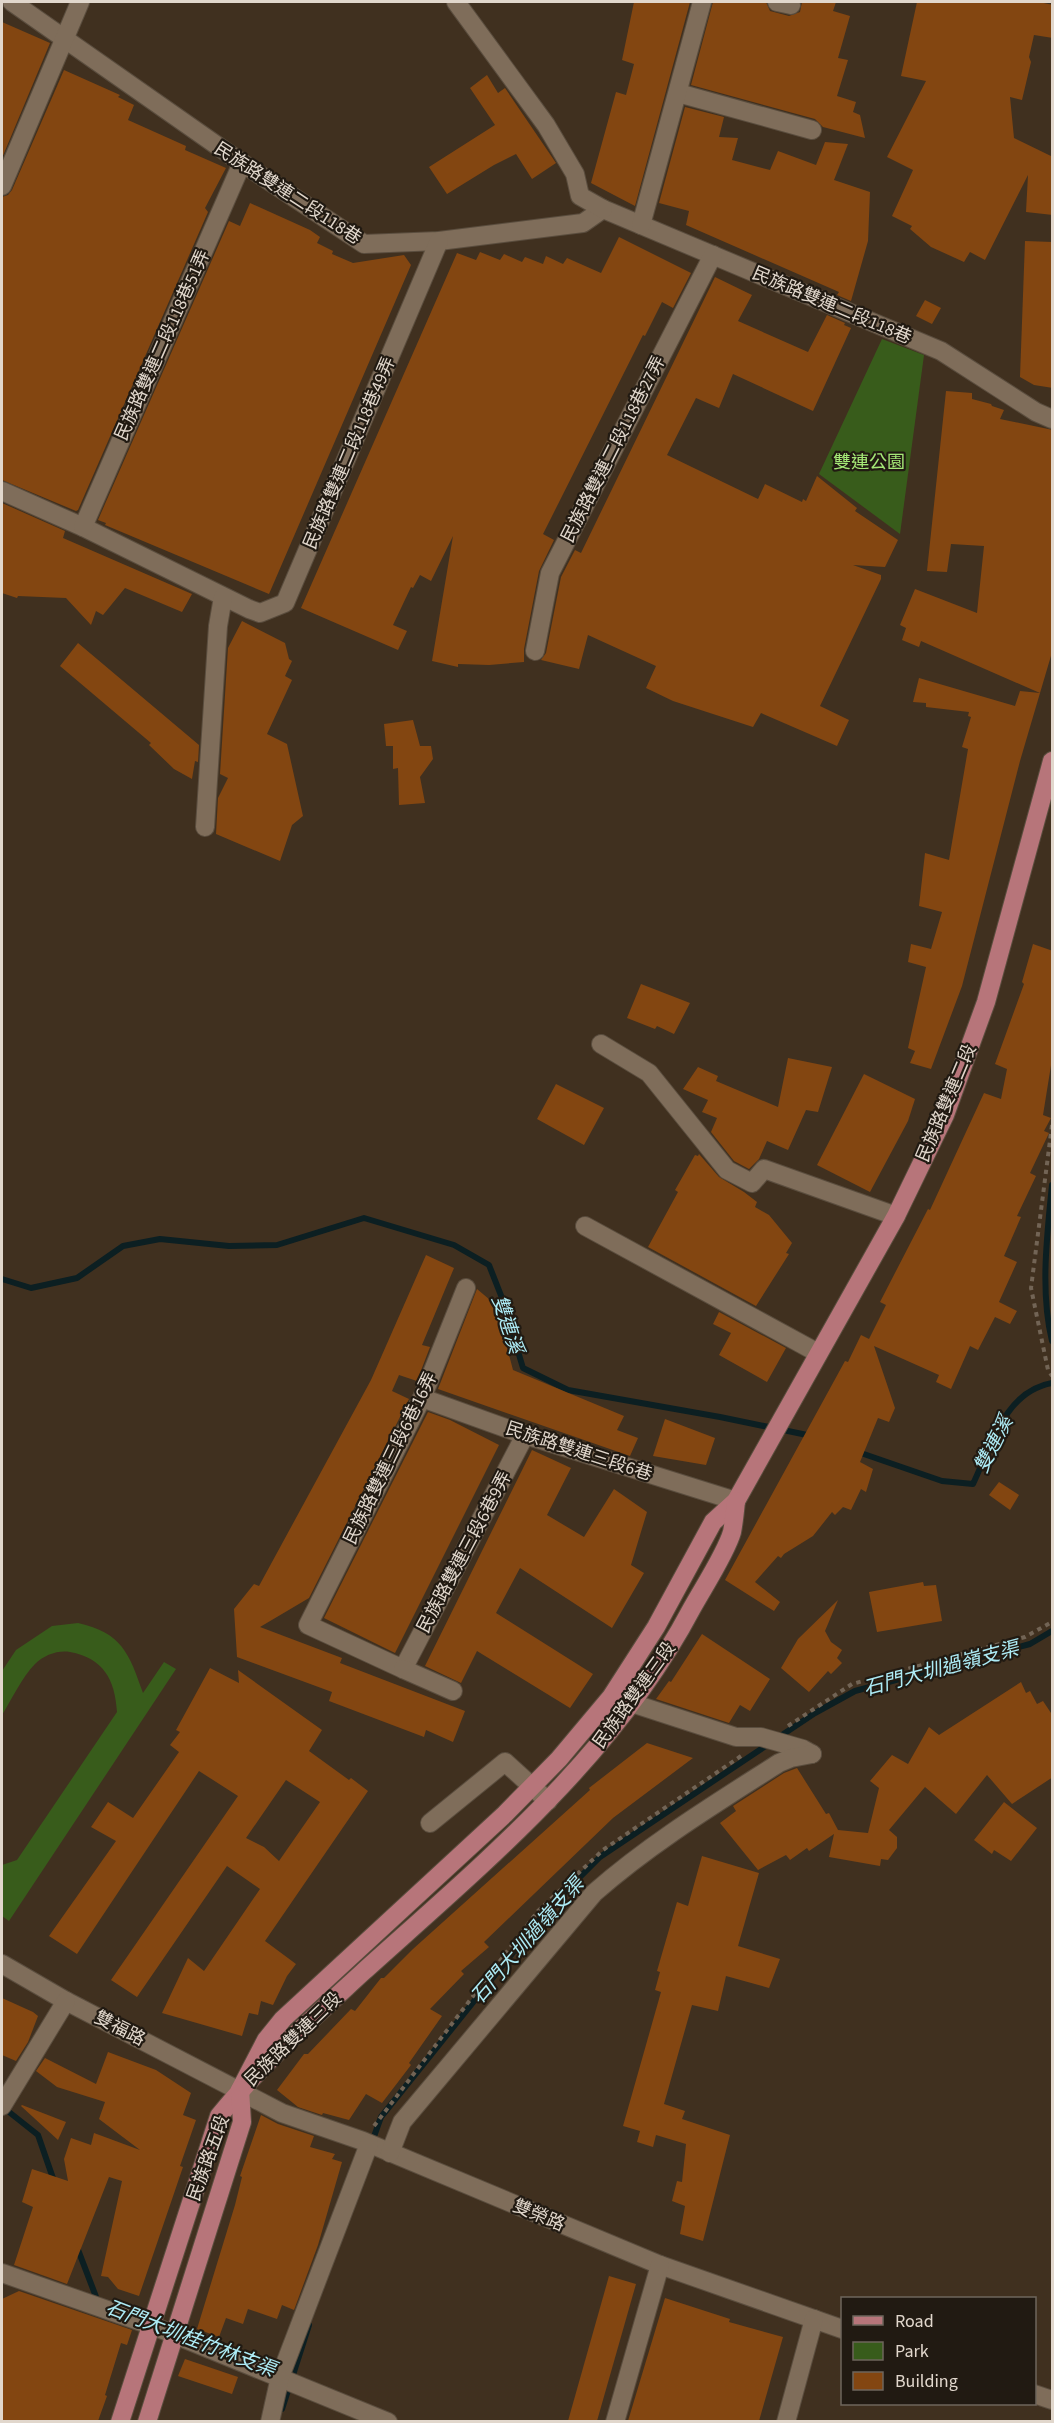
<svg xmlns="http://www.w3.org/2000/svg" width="1054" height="2423" font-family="'Source Sans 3','Noto Sans TC',sans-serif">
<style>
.green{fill:#385c1b}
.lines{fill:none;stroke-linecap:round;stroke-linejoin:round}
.stream{stroke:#0c1f22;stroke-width:6}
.building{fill:#834611;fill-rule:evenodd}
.minor-casing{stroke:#5a4d3e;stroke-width:20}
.major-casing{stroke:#5a4d3e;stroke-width:20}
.path{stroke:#726455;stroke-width:4;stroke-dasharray:4.5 4.5;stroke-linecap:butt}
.minor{stroke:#7f6d5a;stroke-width:18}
.major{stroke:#b7757a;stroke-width:18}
.labels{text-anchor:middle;stroke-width:4.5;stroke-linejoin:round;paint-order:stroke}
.street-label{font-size:18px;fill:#e1d7cc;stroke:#211a12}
.park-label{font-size:18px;fill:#a4e776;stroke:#211a12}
.water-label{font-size:20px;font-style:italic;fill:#adebf5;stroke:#211a12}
</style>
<rect width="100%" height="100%" fill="#40301f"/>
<!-- green -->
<g class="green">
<polygon points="882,339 924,355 900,534 819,474"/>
<path d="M78,1623C122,1633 129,1653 143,1693L164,1662L176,1669L9,1921L2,1916V1865L17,1860L117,1712C115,1679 103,1658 70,1652C58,1650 44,1655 35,1664C22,1677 12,1699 2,1715V1671L16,1650L52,1626Z"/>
</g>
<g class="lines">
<!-- stream -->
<g class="stream">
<path d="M1052,1185C1047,1235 1040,1292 1052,1341"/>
<polyline points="2,1279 31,1288 77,1278 123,1246 160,1239 229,1246 277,1245 364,1218 454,1245 489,1265 502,1298 523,1368 568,1390 720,1417 812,1436"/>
<path d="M858,1452L942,1481L973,1484C991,1446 1005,1391 1052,1383"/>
<polyline points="779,1737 815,1713 855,1691 1030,1644 1052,1631"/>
<polyline points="4,2108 38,2135 55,2184"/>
<polyline points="372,2142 381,2117 548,1909 600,1857 770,1743"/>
<polyline points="77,2247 98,2302"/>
<polyline points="282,2409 309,2325"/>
</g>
</g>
<!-- building -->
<g class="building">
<polygon points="634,2 690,2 635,206 591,183 616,92 626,95 634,64 622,60"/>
<polygon points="713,2 766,2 770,11 789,16 800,12 802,2 836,2 833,11 850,16 838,58 848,60 837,96 856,102 853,112 860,115 865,138 823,127 815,119 691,85"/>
<polygon points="917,2 1039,2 1053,5 1053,38 1034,35 1029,57 1031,62 1022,100 1010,97 1014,138 1053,157 1053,215 1026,212 1028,175 985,260 970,252 964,262 931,247 910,229 912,226 892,216 913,170 887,157 926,81 901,76"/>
<polygon points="2,22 50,43 2,158"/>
<polygon points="64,70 120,95 118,97 134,105 128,120 186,146 185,150 226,168 205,208 208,212 78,510 76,511 2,480 2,197 8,195 12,190"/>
<polygon points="487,75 498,93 505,88 556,163 532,179 516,154 494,165 447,194 429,167 495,125 470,88"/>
<polygon points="685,107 724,117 719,137 738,138 732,160 770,170 778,151 816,165 825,142 848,144 834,180 870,192 868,241 851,301 837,295 839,292 686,225 689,211 659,203"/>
<polygon points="250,203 310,230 320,237 317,243 333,251 332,254 353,263 404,255 411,265 269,594 105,525 106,523 98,520 229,221 240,226"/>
<polygon points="619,237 691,273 673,308 662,302 645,336 643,335 543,534 554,540 539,571 524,649 524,662 489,665 458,664 458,667 432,661 453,536 431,581 420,575 413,588 411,587 393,625 407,631 398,650 301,608 457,253 476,260 480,252 500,260 504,254 522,262 525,257 543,264 546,256 563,264 567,258 601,273"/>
<polygon points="1025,241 1053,242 1053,388 1034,385 1020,377"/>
<polygon points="715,277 752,295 738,321 808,352 827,315 845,323 844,325 851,328 813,411 733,374 719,408 696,398 667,455 758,499 765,484 802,502 803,499 806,501 817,476 857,508 855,511 898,540 885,567 853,565 881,575 881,579 820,706 849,720 837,746 761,713 753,727 673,701 646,688 656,666 588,635 579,669 541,660 546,653 561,577 575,550 581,553"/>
<polygon points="925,300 941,308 932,324 916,316"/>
<polygon points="946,391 972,393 972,399 991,404 992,406 1004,410 1000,419 1053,430 1053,649 1040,693 921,641 919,647 902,640 906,628 900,625 915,589 977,613 984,546 951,544 947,572 927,571"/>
<polygon points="2,503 65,531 63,538 192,594 182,612 125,588 103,615 96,611 91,625 66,598 18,596 17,598 2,593"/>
<polygon points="242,621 285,643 289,659 292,661 285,676 292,680 267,734 287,744 303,816 292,825 280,861 216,834 218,798 228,778 220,774 228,648"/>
<polygon points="78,643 199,745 198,762 195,761 192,779 174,769 149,745 151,743 60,666"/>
<polygon points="919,678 1015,706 1020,691 1040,693 1020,761 962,986 931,1069 910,1063 915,1051 908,1048 926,967 908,962 911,944 931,949 942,912 919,906 925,853 949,860 968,749 962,747 971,717 968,716 969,712 926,707 926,703 913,702"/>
<polygon points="413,720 420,746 431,746 433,759 420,777 425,803 399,805 398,768 393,769 393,746 386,746 384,724"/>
<polygon points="1033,944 1053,951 1053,1053 1043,1115 1051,1118 1044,1131 1049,1133 1030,1173 1036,1176 1017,1216 1021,1217 1004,1256 1017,1262 999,1302 1017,1311 1010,1324 995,1317 978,1350 970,1346 951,1389 936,1382 939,1375 874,1346 895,1408 889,1422 878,1418 860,1462 873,1469 866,1492 861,1489 851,1510 843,1507 835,1515 832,1512 813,1536 784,1554 781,1558 778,1556 755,1582 780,1602 774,1611 725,1580 845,1361 848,1362 861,1335 869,1339 886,1305 880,1302 928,1209 930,1210 984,1093 1001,1099 1007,1069 995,1064 1024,984 1022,982"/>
<polygon points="641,984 690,1003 674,1034 657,1026 655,1029 627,1018"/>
<polygon points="788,1058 832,1067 818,1112 806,1110 788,1150 767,1141 759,1159 749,1169 734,1161 711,1132 717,1118 702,1112 708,1100 683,1089 698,1067 718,1076 716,1081 778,1107"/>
<polygon points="864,1074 915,1099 908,1121 870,1192 817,1165"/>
<polygon points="556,1084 604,1108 584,1145 537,1119"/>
<polygon points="699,1154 719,1177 744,1192 757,1202 755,1207 769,1215 792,1243 786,1253 789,1254 756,1306 648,1247 678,1192 675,1190 695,1155 698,1156"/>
<polygon points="426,1255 454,1268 422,1345 430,1347 417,1381 399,1375 392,1391 409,1399 309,1598 260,1627 342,1658 340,1663 465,1711 453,1742 426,1730 424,1737 329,1701 332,1692 237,1657 234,1609 254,1584 259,1586 371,1380"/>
<polygon points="477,1289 496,1305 513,1370 624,1416 617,1430 638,1438 630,1456 438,1389"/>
<polygon points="719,1312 786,1348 767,1382 719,1355 731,1333 713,1324"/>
<polygon points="428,1412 450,1420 499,1445 395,1653 324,1618"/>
<polygon points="665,1419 715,1438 706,1465 653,1456"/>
<polygon points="532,1450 571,1468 547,1515 584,1537 614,1489 647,1512 631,1565 644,1573 612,1628 520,1568 496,1613 593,1674 570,1708 477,1651 461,1683 425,1666"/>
<polygon points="999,1482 1019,1495 1010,1510 989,1495"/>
<polygon points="923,1582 924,1586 936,1585 942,1621 877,1632 869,1592"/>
<polygon points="838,1600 825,1631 831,1642 842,1650 837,1658 842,1663 831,1674 828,1671 809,1692 781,1668 798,1639"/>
<polygon points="702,1634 770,1679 750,1711 740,1705 729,1723 656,1699 669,1681 671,1682"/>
<path d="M210,1668L239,1683L238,1670L322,1730L309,1751L349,1780L351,1778L368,1791L265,1941L296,1964L287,1976L273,2005L261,2001L258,2015L249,2013L242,2036L162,2013L188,1958L204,1971L260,1889L227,1866L137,1997L111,1980L238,1796L199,1771L77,1954L49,1936L116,1841L91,1827L108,1802L133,1818L179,1752L170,1745L180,1732L176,1730ZM286,1780L320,1802L279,1861L264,1847L246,1838Z"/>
<polygon points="1021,1682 1026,1693 1030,1691 1037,1704 1043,1701 1053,1716 1053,1777 1012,1804 987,1775 956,1814 925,1787 889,1830 897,1837 897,1848 888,1860 881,1859 880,1866 829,1857 834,1834 809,1851 807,1848 790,1860 786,1855 758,1870 720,1823 736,1811 733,1806 784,1773 797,1768 826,1814 829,1813 838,1830 868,1833 879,1788 870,1781 892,1755 908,1764 929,1727 939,1735"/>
<polygon points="647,1743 693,1758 613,1818 484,1942 489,1947 461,1971 464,1974 430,2009 442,2016 409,2063 411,2065 382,2103 366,2094 349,2120 323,2113 322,2115 298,2107 277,2090 304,2054 308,2054 351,2009 355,2011 381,1978 384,1978 413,1949 590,1790 589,1788"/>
<polygon points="1004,1802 1037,1828 1011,1861 994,1850 992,1854 974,1840"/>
<polygon points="702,1856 759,1873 738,1946 780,1959 769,1988 726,1976 718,2011 692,2005 664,2104 685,2111 682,2119 730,2135 703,2241 680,2234 685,2206 672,2201 677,2181 682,2182 686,2144 656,2135 653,2147 637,2142 640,2131 623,2126 661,1992 655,1990 660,1972 657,1971 677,1902 688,1906"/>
<polygon points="2,1998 33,2012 38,2016 28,2042 16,2061 2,2055"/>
<polygon points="108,2052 156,2070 191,2093 183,2115 196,2120 180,2166 183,2167 139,2296 118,2289 108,2277 101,2276 122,2181 109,2177 67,2284 14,2265 33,2207 22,2202 32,2169 68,2181 64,2159 71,2138 91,2145 94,2133 140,2150 99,2119 105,2102 57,2087 36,2071 45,2058 96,2084"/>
<polygon points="22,2105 66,2122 58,2140 21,2106"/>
<polygon points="261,2115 278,2124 314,2136 310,2147 335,2154 332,2159 342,2162 318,2245 294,2310 282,2305 277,2319 248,2309 243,2324 226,2318 219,2337 197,2329 235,2205 242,2177 240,2176"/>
<polygon points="609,2276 636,2284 597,2421 568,2421"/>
<polygon points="19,2291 132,2330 127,2345 121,2343 105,2395 107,2396 98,2421 2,2421 2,2299"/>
<polygon points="665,2298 730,2319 729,2322 783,2337 759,2421 628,2421"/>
<polygon points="185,2359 238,2377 232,2394 178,2376"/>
</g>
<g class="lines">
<!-- minor casing -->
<g class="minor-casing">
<g id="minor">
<polyline points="12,2 242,163 364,244 439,241 583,223 603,209 941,351 1036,412 1052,419"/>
<polyline points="456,2 546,125 575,174 580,196 603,209"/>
<polyline points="777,2 791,5"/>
<polyline points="678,93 812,130"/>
<polyline points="2,186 80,2"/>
<polyline points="641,225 702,2"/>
<polyline points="2,491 83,527 249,609 260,613 285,603 439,241"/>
<polyline points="83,527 242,163"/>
<polyline points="535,651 550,573 713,255"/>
<polyline points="205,827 218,626 223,597"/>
<polyline points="601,1044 649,1073 727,1170 752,1183 764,1169 896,1216"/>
<polyline points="585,1226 818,1353"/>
<polyline points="466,1288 422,1398 308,1625 403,1669 525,1435"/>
<polyline points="422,1398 525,1435 736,1501"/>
<polyline points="403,1669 453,1691"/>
<polyline points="616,1698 736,1737 761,1737 803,1749 812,1754"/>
<polyline points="430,1823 505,1762 548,1801"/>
<polyline points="2,1964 66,2001 282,2113 363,2141 660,2265 842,2329"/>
<polyline points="2,2106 66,2001"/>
<path d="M390,2153L402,2122L594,1893C651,1843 715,1804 779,1763L791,1758L812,1754"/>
<polyline points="2,2273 153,2326 388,2422"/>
<polyline points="1034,2394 1052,2400"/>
<polyline points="270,2422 280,2377 369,2144"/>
<polyline points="615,2422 660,2265"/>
<polyline points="786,2422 814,2319"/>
</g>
</g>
<!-- major casing -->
<g class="major-casing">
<g id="major">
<polyline points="240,2090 266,2040 283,2019 505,1814 559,1759 611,1697 656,1627 713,1522 736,1501 896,1216 945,1115 986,1002 1052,761"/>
<path d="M120,2422L219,2116C262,2063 313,2018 363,1972C485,1862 614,1756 692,1608C703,1588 726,1553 732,1532C734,1522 735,1511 736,1501"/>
<polyline points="147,2422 242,2122 240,2090"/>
</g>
</g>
<!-- path -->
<g class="path">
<polyline points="1052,1125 1031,1288 1048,1370 1052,1376"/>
<polyline points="788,1726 852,1684 1025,1637 1052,1622"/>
<polyline points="374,2126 538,1911 603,1850 741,1756"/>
</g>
<!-- minor -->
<use href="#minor" class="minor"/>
<!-- major -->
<use href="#major" class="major"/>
</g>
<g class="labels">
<!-- street labels -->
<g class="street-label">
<text transform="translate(288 193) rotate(33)" y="6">民族路雙連二段118巷</text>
<text transform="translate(832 305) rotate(23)" y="6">民族路雙連二段118巷</text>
<text transform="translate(162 345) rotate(-66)" y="6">民族路雙連二段118巷51弄</text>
<text transform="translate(613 449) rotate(-63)" y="6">民族路雙連二段118巷27弄</text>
<text transform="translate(349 453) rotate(-67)" y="6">民族路雙連二段118巷49弄</text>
<text transform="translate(946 1103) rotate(-67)" y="6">民族路雙連二段</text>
<text transform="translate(579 1451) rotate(18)" y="6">民族路雙連三段6巷</text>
<text transform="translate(390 1458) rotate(-64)" y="6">民族路雙連三段6巷16弄</text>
<text transform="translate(464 1552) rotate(-62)" y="6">民族路雙連三段6巷9弄</text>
<text transform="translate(634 1695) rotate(-54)" y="6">民族路雙連三段</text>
<text transform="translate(120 2028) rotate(27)" y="6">雙福路</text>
<text transform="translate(293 2039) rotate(-44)" y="6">民族路雙連三段</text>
<text transform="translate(208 2158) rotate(-70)" y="6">民族路五段</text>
<text transform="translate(539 2215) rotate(23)" y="6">雙榮路</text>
</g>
<!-- park labels -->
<g class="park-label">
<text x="869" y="468">雙連公園</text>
</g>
<!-- water labels -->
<g class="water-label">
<text transform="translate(508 1324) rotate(72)" y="7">雙連溪</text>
<text transform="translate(993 1444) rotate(-63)" y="7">雙連溪</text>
<text transform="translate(941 1668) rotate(-15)" y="7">石門大圳過嶺支渠</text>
<text transform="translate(527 1940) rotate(-49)" y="7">石門大圳過嶺支渠</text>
<text transform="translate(191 2338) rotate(21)" y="7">石門大圳桂竹林支渠</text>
</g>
</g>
<!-- border -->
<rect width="1054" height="2423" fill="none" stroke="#e1d7cc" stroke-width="6"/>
<!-- legend -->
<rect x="841" y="2297" width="195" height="108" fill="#211a12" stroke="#6e665c" stroke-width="1.5"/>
<rect x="853" y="2316" width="30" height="9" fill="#b7757a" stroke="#6e665c" stroke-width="1.5"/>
<text x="895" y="2327" font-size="18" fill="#e1d7cc">Road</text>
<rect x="853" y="2342" width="30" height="18" fill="#385c1b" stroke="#6e665c" stroke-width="1.5"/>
<text x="895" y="2357" font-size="18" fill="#e1d7cc">Park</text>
<rect x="853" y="2372" width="30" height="18" fill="#834611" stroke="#6e665c" stroke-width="1.5"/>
<text x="895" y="2387" font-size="18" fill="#e1d7cc">Building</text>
</svg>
